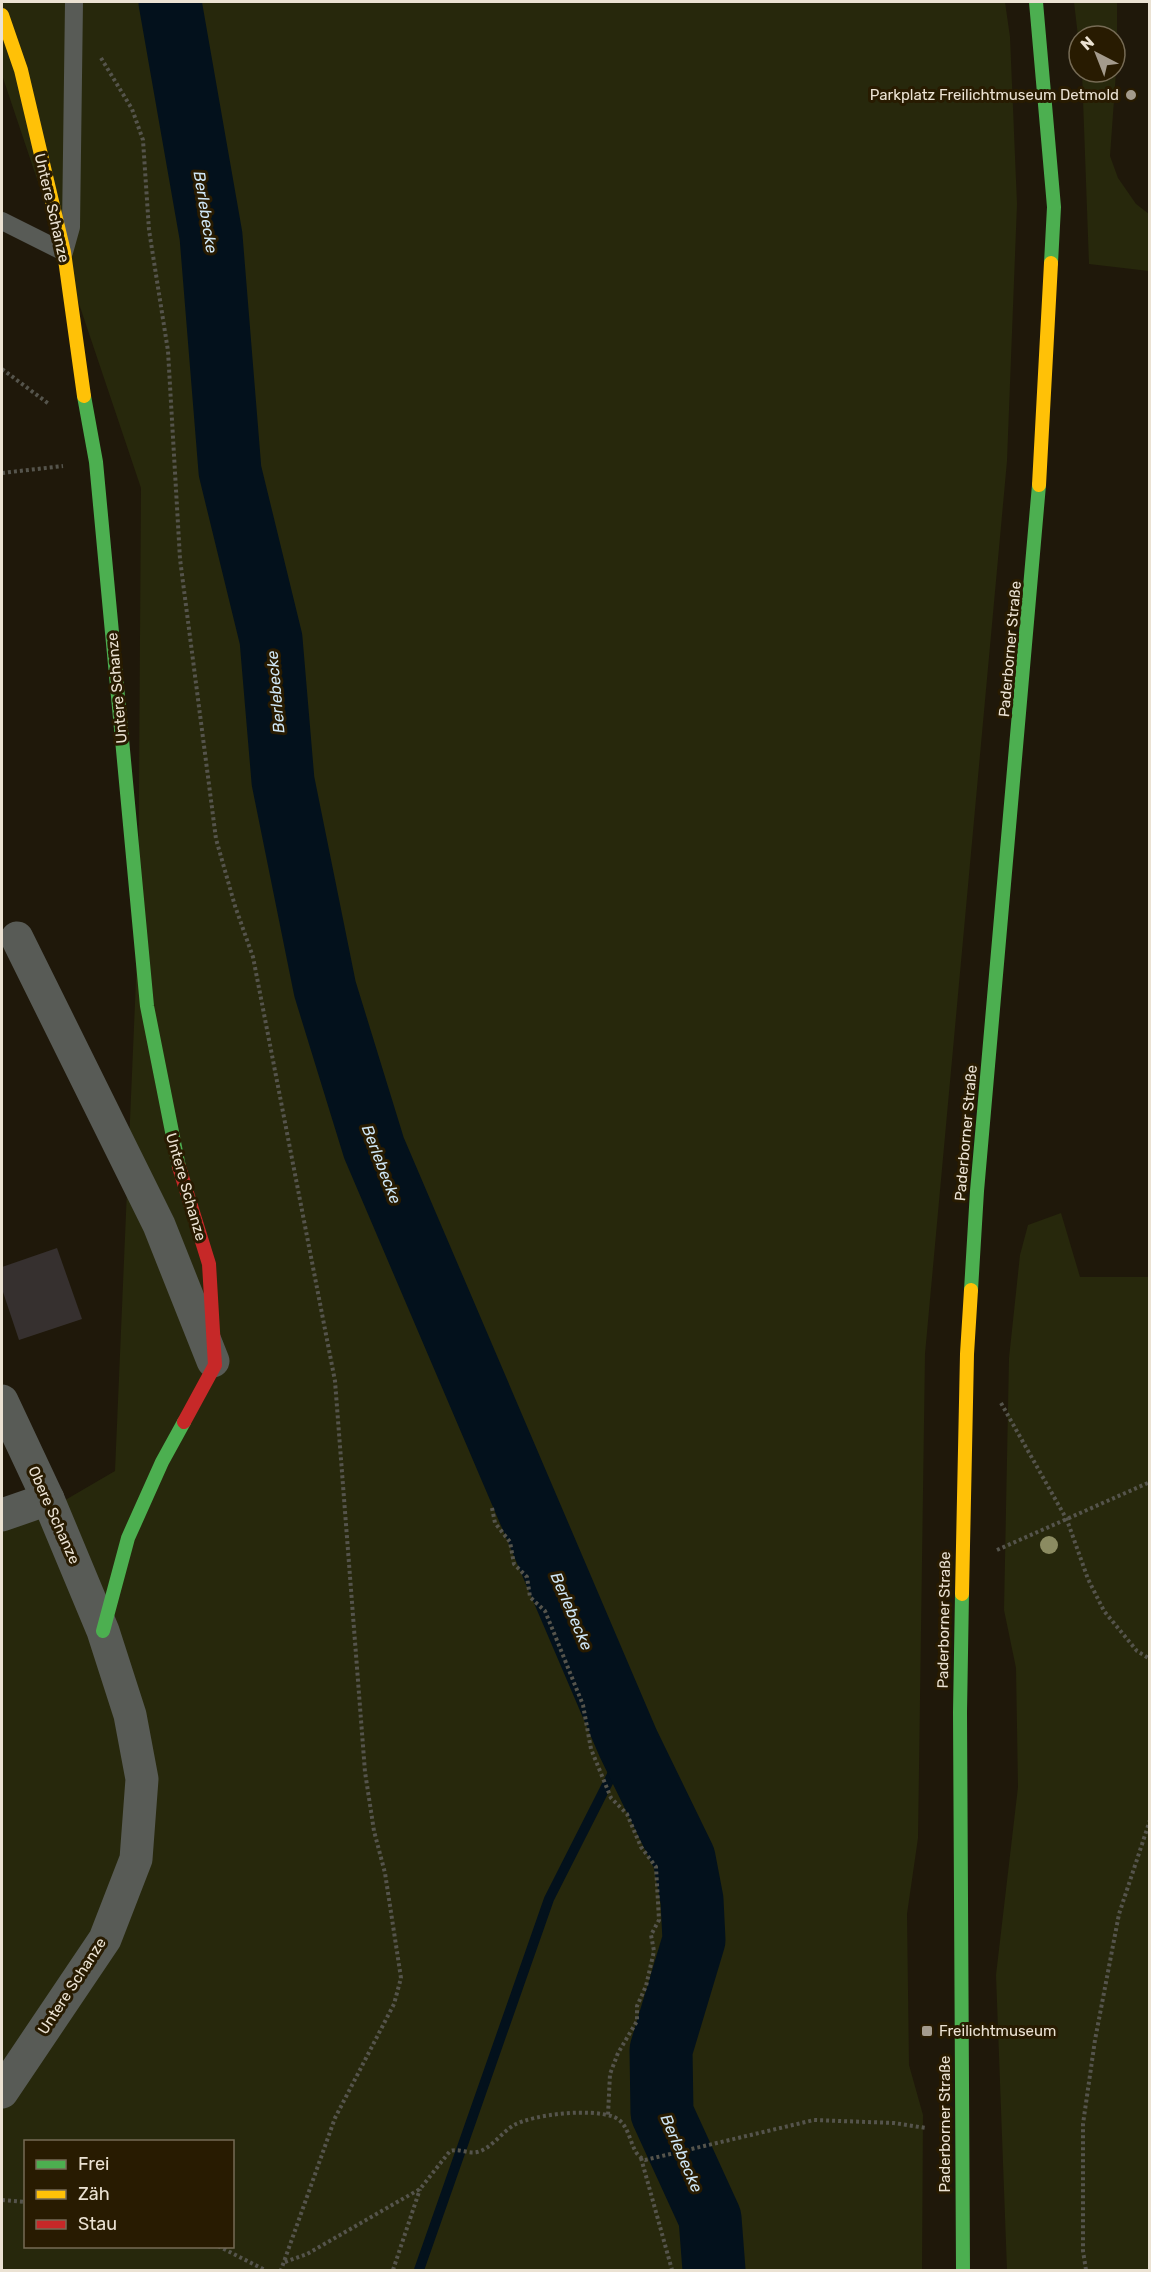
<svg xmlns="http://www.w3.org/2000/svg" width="1151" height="2272" font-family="Rubik,sans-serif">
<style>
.green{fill:#27280c;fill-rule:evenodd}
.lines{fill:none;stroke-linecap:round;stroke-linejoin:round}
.stream{stroke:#03111c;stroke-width:10}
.river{stroke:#03111c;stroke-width:63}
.building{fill:#36302f}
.path{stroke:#55544c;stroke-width:4;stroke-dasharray:3 3;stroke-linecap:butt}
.lane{stroke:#585b56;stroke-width:18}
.street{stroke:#585b56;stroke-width:33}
.fast{stroke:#4caf50;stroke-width:14}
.slow{stroke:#ffc107;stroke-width:14}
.jam{stroke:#c62828;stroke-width:14}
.tree{fill:#8b8b61}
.poi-dot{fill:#a49b8d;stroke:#281b01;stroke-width:2}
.labels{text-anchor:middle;stroke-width:6;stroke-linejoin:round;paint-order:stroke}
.poi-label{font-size:15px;fill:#ebe2d3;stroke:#281b01;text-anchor:end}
.street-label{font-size:15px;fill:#ebe2d3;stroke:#281b01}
.water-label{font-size:16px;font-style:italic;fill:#cfe7f7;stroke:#281b01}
</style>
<rect width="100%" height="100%" fill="#1f180a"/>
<!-- green -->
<g class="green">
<path d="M2,2H1005L1010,37L1017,204L1007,461L925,1354L918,1838L907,1914L909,2065L923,2115L922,2270H2V1527L43,1513L115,1471L138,933L141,488L2,75ZM26,2142H232V2246H26Z"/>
<polygon points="1074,2 1117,2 1117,58 1110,156 1118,178 1136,204 1149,214 1149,271 1089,264 1082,72 1115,72 1115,36 1079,36 1079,45"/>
<polygon points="1061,1213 1080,1277 1149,1277 1149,2270 1007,2270 996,1975 1018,1787 1016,1668 1004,1610 1009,1358 1020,1255 1028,1225"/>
</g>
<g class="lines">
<!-- stream -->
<polyline class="stream" points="419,2270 549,1899 628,1743"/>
<!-- river -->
<polyline class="river" points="170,2 211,236 230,471 271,639 283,781 325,989 374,1148 628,1743 684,1858 692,1900 694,1940 661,2050 662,2113 710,2218 714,2270"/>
</g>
<!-- building -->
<polygon class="building" points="57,1248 82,1319 19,1340 2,1289 2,1267"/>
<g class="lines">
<!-- path -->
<g class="path">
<polyline points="101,58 132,109 143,140 149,230 168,351 180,559 216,839 235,906 253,957 335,1381 365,1772 374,1831 385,1873 401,1978 394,2004 335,2118 281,2270"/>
<polyline points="2,369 49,404"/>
<polyline points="2,473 63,466"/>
<polyline points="1001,1403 1067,1520 1088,1579 1104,1611 1137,1651 1150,1659"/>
<polyline points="492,1508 495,1523 510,1542 514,1564 527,1577 530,1597 545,1611 554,1633 583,1705 591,1749 611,1798 627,1814 641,1847 656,1867 659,1920 651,1935 654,1951 646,1986 637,2006 637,2021 618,2053 610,2074 608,2115"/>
<polyline points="997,1550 1150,1482"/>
<polyline points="641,2158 672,2270"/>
<polyline points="2,2200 26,2202"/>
<polyline points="218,2246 265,2270"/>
<path d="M285,2262L307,2254L420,2189L450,2151C459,2148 468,2154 477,2152C491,2149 502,2132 514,2125C535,2114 591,2108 614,2117C633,2125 628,2153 645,2160L814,2120L894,2123L926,2128"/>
<polyline points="393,2270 420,2189"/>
<polyline points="1086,2270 1083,2251 1083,2124 1095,2040 1119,1914 1150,1820"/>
</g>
<!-- lane -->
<polyline class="lane" points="2,221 64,252 71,227 74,2"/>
<!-- street -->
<g class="street">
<polyline points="17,938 159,1225 213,1361"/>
<polyline points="2,1401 48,1499 103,1631 130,1715 142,1779 136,1859 105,1939 2,2092"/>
<polyline points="2,1515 48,1499"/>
</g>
<!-- fast -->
<g class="fast">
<polyline points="1036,2 1054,207 1051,263"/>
<polyline points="84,396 96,462 147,1006 179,1167"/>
<polyline points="971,1290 977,1191 1039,485"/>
<polyline points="962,1594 960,1712 963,2270"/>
<polyline points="103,1631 128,1538 162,1462 184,1422"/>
</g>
<!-- slow -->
<g class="slow">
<polyline points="2,15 21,70 64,252 84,396"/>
<polyline points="1039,485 1051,263"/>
<polyline points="962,1594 967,1354 971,1290"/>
</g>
<!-- jam -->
<polyline class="jam" points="179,1167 209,1264 215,1365 184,1422"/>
</g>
<!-- trees -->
<circle class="tree" cx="1049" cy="1545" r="9"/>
<!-- markers -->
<g class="poi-dot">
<circle cx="1131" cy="95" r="6"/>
<rect x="921" y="2025" width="12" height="12" rx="3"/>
</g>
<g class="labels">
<!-- poi labels -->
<g class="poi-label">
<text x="1119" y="100">Parkplatz Freilichtmuseum Detmold</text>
<text x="939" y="2036" text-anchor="start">Freilichtmuseum</text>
</g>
<!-- street labels -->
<g class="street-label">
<text transform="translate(52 208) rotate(77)" y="5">Untere Schanze</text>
<text transform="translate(1010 649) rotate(-85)" y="5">Paderborner Straße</text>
<text transform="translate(117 688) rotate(-95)" y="5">Untere Schanze</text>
<text transform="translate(966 1133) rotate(-85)" y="5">Paderborner Straße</text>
<text transform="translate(186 1187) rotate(74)" y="5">Untere Schanze</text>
<text transform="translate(54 1515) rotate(66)" y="5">Obere Schanze</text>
<text transform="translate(944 1620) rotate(-89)" y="5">Paderborner Straße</text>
<text transform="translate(72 1986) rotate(-57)" y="5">Untere Schanze</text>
<text transform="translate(945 2124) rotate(-90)" y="5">Paderborner Straße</text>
</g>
<!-- water labels -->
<g class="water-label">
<text transform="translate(206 212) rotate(81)" y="6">Berlebecke</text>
<text transform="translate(275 692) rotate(-95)" y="6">Berlebecke</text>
<text transform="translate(382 1164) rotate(69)" y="6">Berlebecke</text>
<text transform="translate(572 1611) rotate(67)" y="6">Berlebecke</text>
<text transform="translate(682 2153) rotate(67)" y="6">Berlebecke</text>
</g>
</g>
<!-- border -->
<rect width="1151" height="2272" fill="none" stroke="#ebe2d3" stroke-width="6"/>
<!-- legend -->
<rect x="24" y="2140" width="210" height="108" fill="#281b01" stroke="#766b55" stroke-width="1.5"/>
<rect x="36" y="2160" width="30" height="9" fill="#4caf50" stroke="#766b55" stroke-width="1.5"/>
<text x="78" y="2170" font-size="18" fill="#ebe2d3">Frei</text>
<rect x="36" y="2190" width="30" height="9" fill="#ffc107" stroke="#766b55" stroke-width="1.5"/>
<text x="78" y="2200" font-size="18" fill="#ebe2d3">Zäh</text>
<rect x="36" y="2220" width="30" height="9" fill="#c62828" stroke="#766b55" stroke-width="1.5"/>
<text x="78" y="2230" font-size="18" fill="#ebe2d3">Stau</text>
<!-- north arrow -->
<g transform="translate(1097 54) rotate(318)"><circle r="28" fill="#281b01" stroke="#766b55" stroke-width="1.5"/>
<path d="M0-4.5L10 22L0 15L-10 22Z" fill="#a49b8d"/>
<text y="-9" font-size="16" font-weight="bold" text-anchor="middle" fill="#ebe2d3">N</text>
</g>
</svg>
